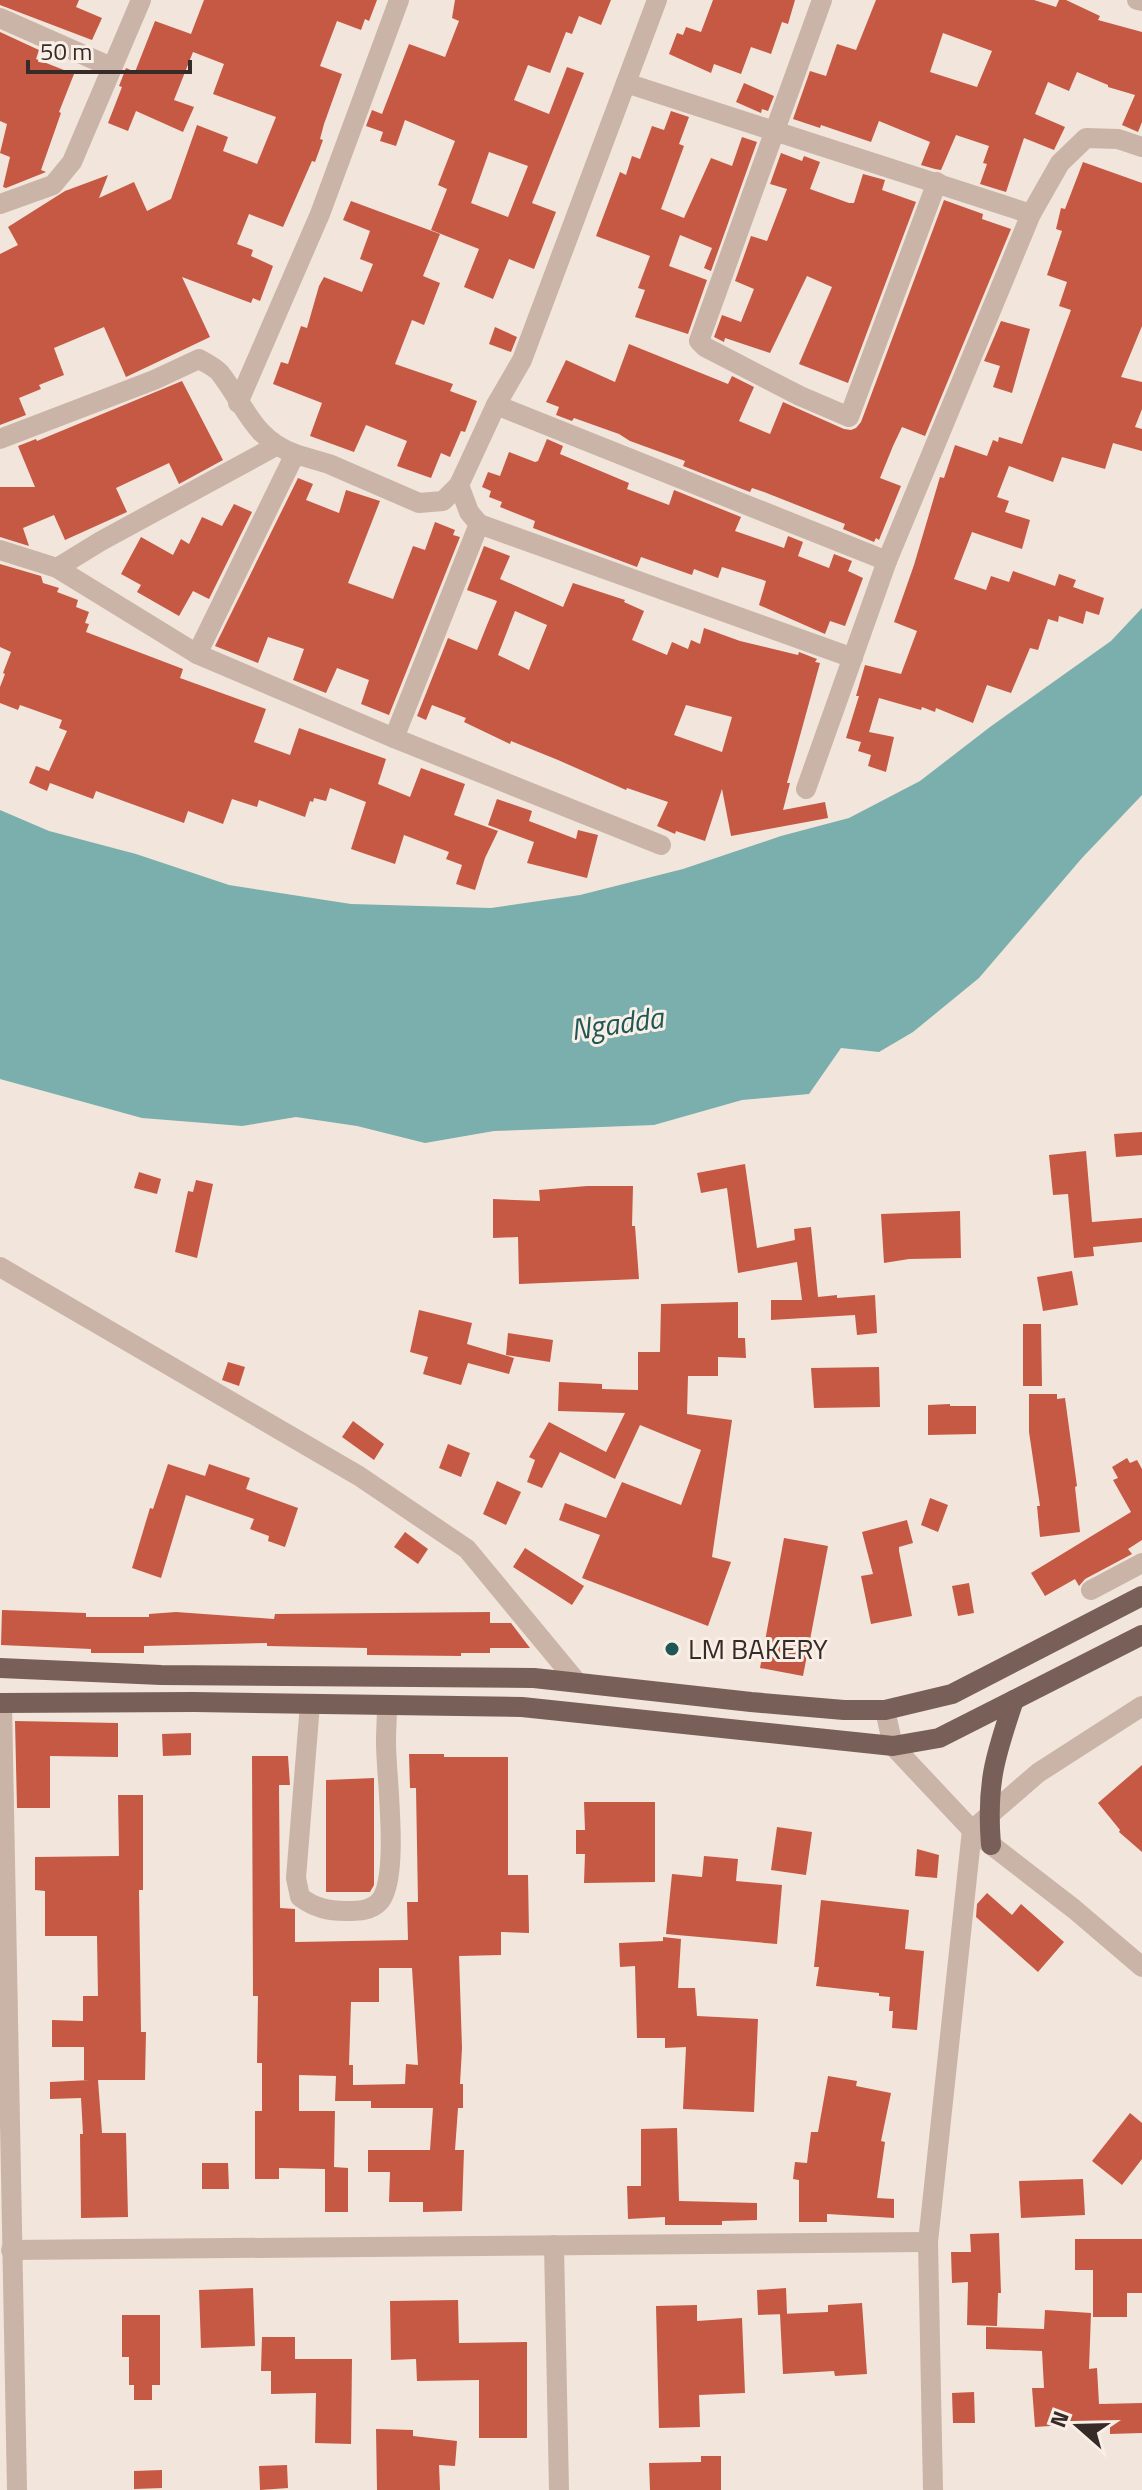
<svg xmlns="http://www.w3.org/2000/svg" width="1142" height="2490" font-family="'Titillium Web',sans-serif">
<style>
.water{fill:#7aafad}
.building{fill:#c65944;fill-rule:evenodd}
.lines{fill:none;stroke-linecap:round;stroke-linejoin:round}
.minor{stroke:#cab4a7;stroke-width:20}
.major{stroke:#786058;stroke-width:20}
.poi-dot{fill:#1d5857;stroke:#f9efe7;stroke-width:3}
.labels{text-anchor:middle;stroke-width:6;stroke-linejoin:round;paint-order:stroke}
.poi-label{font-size:28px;fill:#362b27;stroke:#f9efe7;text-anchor:start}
.water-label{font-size:30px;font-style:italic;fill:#1d5857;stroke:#f9efe7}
</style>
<rect width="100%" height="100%" fill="#f2e5db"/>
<!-- water -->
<polygon class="water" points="1142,608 1142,795 1082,858 979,978 913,1032 879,1052 841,1048 809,1094 742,1100 654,1125 494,1131 425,1143 357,1126 296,1117 242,1126 142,1118 0,1079 0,810 49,831 136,854 229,885 351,904 491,908 580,895 683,869 781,836 849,818 920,781 990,727 1111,641"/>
<!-- building -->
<g class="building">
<polygon points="0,0 79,0 76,7 102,18 92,40 0,5"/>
<polygon points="204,0 377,0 369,21 365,19 361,30 337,21 320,66 342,74 324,124 320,139 323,140 315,162 312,161 283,227 249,214 237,244 253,250 251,256 273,266 260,301 253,298 251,303 182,277 210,337 126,377 104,327 54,348 64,375 39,385 41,389 19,398 26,415 0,425 0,254 18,245 8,227 65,191 108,175 99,198 134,182 147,211 171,199 197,125 228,137 223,151 257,164 276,117 213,94 224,64 193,52 174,100 194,107 183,132 136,111 128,131 108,123 122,87 119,86 126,68 135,72 155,21 191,34"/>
<path d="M455,0H611L601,25L579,16L572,34L566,32L550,73L528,65L514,100L549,114L567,67L584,73L532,203L556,212L534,269L509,259L493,299L464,287L479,249L431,230L447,189L438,185L455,141L405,120L396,146L380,141L383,132L366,126L372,110L382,114L409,44L445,57L459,21L452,18ZM489,152L528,166L508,217L471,203Z"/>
<polygon points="713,0 795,0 788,24 782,22 771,54 751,47 741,74 714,64 711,73 669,54 677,33 683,35 686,27 701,32"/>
<path d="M876,0H1034L1056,7L1059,0H1066L1100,16L1098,20L1142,32V122L1138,132L1122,125L1135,95L1108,87V85L1077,72L1069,91L1048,82L1035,114L1065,127L1054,150L1024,138L1006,192L980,184L987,164L983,163L989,146L956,135L941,170L935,169L921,165L930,142L879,121L871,142L821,125L820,128L793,119L810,71L826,76L837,44L856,50ZM943,33L992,51L977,87L930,72Z"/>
<polygon points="0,32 39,50 36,59 74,74 59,112 61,113 41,170 46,172 6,188 3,187 10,157 0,153 7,124 0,121"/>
<polygon points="744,83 774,96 768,111 762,109 761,113 736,102"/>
<polygon points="671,111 689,117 679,144 684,146 661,209 684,218 711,158 732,166 742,137 757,142 711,271 704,268 712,248 680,235 669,266 707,280 688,334 635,317 645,290 638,288 650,256 596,236 620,172 626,175 632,156 640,159 652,126 664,130"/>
<polygon points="781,153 802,161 804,156 820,162 810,189 849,203 854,203 863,174 885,180 882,190 916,202 848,383 799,364 832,287 807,276 770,353 725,338 724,342 714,337 722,315 741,322 754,289 735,281 751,236 767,241 787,189 770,184"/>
<polygon points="1083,162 1142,183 1142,326 1121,377 1142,382 1142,409 1135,427 1142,429 1142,451 1113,443 1105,469 1062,457 1053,482 1009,466 997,497 1009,501 1005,512 1030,520 1022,549 972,532 954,579 986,590 991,576 1009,582 1013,571 1055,586 1059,574 1076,580 1073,587 1104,598 1099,615 1086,611 1083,624 1059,616 1058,622 1048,619 1038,650 1030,648 1011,693 987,685 973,723 936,708 935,712 922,707 921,710 879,698 869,732 894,737 886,772 868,766 871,755 858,751 861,742 846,738 859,696 856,696 865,665 901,674 917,631 894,622 914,565 940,477 944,478 955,445 987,456 993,440 998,442 999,437 1022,444 1071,310 1059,306 1067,282 1047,275 1062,231 1056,229 1061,208 1065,209"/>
<polygon points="944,200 983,214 982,219 1011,229 925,436 902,427 893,446 880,478 901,486 879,540 876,538 874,542 843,529 845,524 764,492 752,488 750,492 683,466 685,461 630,441 619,434 574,418 572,421 556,415 559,407 546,402 566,360 615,382 629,344 728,384 732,376 754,387 739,421 770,434 783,402 844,429 851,430 856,428 861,422"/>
<polygon points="351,201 440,234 423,276 440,283 424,325 412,320 395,364 453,384 450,391 477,401 465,432 461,431 450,457 441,453 431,478 397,466 407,441 366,425 354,452 310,436 322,403 273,384 281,362 288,364 301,326 307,328 319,286 324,277 362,292 373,264 360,259 370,231 343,220"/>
<polygon points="1001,321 1030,329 1012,393 993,387 1000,366 984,361"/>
<polygon points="495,327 517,337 511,352 489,344"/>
<polygon points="182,381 223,460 179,484 169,463 116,488 127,512 65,540 54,515 23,528 29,546 0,537 0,487 35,487 18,446 36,439 37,441"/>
<polygon points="547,439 563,446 560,454 629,483 627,489 669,505 674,490 741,517 735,531 784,548 788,536 803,542 798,556 829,568 834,554 852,561 848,571 863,578 845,626 830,621 825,634 759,605 766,581 722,567 718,578 694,569 692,575 641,557 637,567 533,528 535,521 500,507 502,502 489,497 491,491 482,487 488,472 500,476 509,452 535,462 538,461"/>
<polygon points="298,478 313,484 306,500 339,513 346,490 380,501 348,583 393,599 413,546 425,550 435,522 455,530 453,535 460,537 389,715 361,704 369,680 337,668 326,693 293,680 304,649 268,637 258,663 215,646"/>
<polygon points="234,504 252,512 209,599 193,591 179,616 137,592 141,585 121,574 141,537 173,555 181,539 189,544 202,517 222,526"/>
<path d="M484,546L510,556L500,579L563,607L573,583L625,600L624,602L644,611L632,640L667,655L672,642L688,649L691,640L700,644L704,628L740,641L798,655L799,652L817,659L815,662L820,663L787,783H790L783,810L825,802L828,818L731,836L722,789L705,841L676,831L675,834L657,826L668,802L627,788L626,790L558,760L511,741L510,744L464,722L466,718L432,705L426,720L417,716L448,638L477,650L487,625L497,601L467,590ZM515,611L547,625L529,670L498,655ZM686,705L732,717L722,752L674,735Z"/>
<polygon points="0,564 41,576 43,583 59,588 57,592 78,600 76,607 89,612 85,623 89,624 86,632 183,669 180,678 266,709 254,742 290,755 299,728 386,759 378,784 410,797 421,768 465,784 454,815 498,831 485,858 475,890 456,884 462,865 446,859 449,852 404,835 395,864 351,849 366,802 330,788 326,801 314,798 313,802 310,801 305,817 259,800 257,807 232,799 223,824 188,811 184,823 96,791 93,799 50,783 47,791 29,783 36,766 49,771 67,731 59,728 62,720 20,705 18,710 0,703 0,687 5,674 3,673 11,652 0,647"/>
<polygon points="497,799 532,811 529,821 576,839 578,830 598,835 587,878 527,863 534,842 488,825"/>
<polygon points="1142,1132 1142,1155 1116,1157 1114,1134"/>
<polygon points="1086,1151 1092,1222 1142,1218 1142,1242 1093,1247 1094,1256 1074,1258 1068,1194 1053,1195 1049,1155"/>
<polygon points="745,1164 757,1248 795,1240 794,1229 811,1227 818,1297 837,1295 837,1298 875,1295 877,1333 857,1335 855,1315 771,1320 771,1300 802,1300 797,1262 738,1273 727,1188 701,1193 697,1173"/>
<polygon points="139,1172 161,1179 157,1194 134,1188"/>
<polygon points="196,1180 213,1184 197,1258 175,1252 188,1191 193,1192"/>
<polygon points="587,1186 633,1186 632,1226 635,1226 639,1279 519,1284 518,1237 493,1238 493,1199 540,1201 539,1190"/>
<polygon points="960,1211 961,1258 909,1259 884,1263 881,1214"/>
<polygon points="1072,1271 1078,1305 1043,1311 1037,1277"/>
<polygon points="738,1302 738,1338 745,1338 746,1358 718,1357 718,1376 688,1376 687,1414 732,1420 712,1557 731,1562 708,1626 582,1578 600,1535 559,1520 565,1503 606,1518 622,1482 681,1505 701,1450 640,1425 615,1479 560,1452 542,1488 527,1482 535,1460 529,1457 549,1422 606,1452 625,1413 558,1411 559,1382 602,1384 602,1389 638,1390 638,1352 660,1352 661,1304"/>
<polygon points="419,1310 472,1323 467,1344 514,1358 509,1374 468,1363 461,1385 423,1374 428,1357 410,1352"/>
<polygon points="1023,1324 1041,1324 1042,1386 1023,1386"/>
<polygon points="508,1333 553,1340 550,1362 506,1355"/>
<polygon points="228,1362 245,1367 239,1386 222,1380"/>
<polygon points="879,1367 880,1407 814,1408 811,1368"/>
<polygon points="1029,1394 1057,1394 1057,1399 1065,1398 1077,1486 1075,1487 1080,1532 1040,1537 1037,1506 1040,1506 1029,1432"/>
<polygon points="950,1404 950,1406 976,1406 976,1434 928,1435 928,1405"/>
<polygon points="353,1421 384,1444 374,1460 342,1437"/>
<polygon points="448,1444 470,1453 461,1477 439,1468"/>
<polygon points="1127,1458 1130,1463 1137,1460 1142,1469 1142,1540 1128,1549 1132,1554 1085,1579 1079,1586 1075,1579 1045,1596 1031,1573 1131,1512 1113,1480 1118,1478 1112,1467"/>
<polygon points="168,1464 205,1476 209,1464 250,1478 246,1489 298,1508 285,1547 268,1541 269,1536 250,1529 254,1519 186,1495 161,1578 132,1568 150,1508 153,1509"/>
<polygon points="497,1481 521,1492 506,1525 483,1514"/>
<polygon points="930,1498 948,1505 938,1532 921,1525"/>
<polygon points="907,1520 913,1543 899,1547 899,1551 912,1616 871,1624 861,1576 873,1574 862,1532"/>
<polygon points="405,1532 428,1549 418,1564 394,1547"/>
<polygon points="784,1538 828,1546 803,1676 760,1668"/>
<polygon points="525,1548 584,1586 572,1605 513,1567"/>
<polygon points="969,1583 974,1613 958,1616 952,1586"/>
<polygon points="2,1610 86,1613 86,1617 149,1617 149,1614 176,1612 274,1619 275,1614 490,1612 490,1623 511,1623 530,1648 490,1648 490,1653 461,1653 461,1656 367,1655 367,1648 267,1646 267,1643 144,1646 144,1653 91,1653 91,1649 1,1645"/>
<polygon points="15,1721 118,1723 118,1757 50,1756 50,1808 17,1808"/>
<polygon points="191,1733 191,1755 163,1756 162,1734"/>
<path d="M409,1754H444V1757H508V1875H528L529,1933L501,1932V1955L459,1956L462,2048L460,2084H463V2108H458L455,2150H464L462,2211L423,2212V2202H389L390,2172H368V2150H430L433,2108H371V2101H335L336,2076L299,2075V2111H335L334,2167L348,2168V2212H325V2169L279,2168V2179H255V2111H262V2063H257L258,1996H253L252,1756H288L290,1785H279L280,1908L295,1909V1942L408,1940L407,1902H418L416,1788H410ZM379,1968H412L418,2065L406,2064L405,2084L353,2085V2065H349L351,2002H379Z"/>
<polygon points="1142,1765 1142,1852 1119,1832 1120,1830 1098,1803"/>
<polygon points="374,1778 374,1885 370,1892 326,1892 326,1780"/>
<polygon points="118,1795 143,1795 143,1890 139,1890 141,2032 146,2032 145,2080 98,2080 102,2133 126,2133 128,2217 81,2218 80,2134 83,2134 81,2098 50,2099 50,2082 90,2080 84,2080 84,2047 52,2047 52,2020 83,2021 83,1996 98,1996 97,1936 45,1936 45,1891 35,1890 35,1857 119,1856"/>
<polygon points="584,1802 655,1802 655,1882 584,1883 585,1854 576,1854 576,1830 585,1830"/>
<polygon points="777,1827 812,1832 806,1875 771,1870"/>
<polygon points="917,1849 939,1855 937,1878 915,1876"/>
<polygon points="704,1856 738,1859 736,1881 782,1885 777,1944 666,1934 672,1874 702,1877"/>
<polygon points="987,1893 1012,1915 1021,1904 1064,1942 1038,1972 976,1917 977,1904"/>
<polygon points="821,1900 909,1910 905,1949 924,1951 917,2030 892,2028 893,2011 889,2011 890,1997 879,1996 879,1993 816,1986 819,1967 814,1967"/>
<polygon points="663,1937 681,1939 678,1988 695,1988 697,2016 758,2019 754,2112 683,2109 686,2047 665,2048 665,2038 637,2038 635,1966 620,1967 619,1943 663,1941"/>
<polygon points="828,2076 857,2081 856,2086 891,2093 881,2141 885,2142 877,2198 894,2199 894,2218 827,2214 827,2222 799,2222 799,2180 793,2179 795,2162 807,2163 811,2132 818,2132"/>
<polygon points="1130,2113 1142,2123 1142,2159 1122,2185 1092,2161"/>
<polygon points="677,2128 679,2201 757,2203 757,2220 722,2221 722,2225 665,2225 665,2217 628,2219 627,2186 641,2186 641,2129"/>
<polygon points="202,2163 228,2163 229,2189 202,2189"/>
<polygon points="1083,2179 1085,2215 1021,2218 1019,2181"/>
<polygon points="999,2233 1001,2293 998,2293 997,2326 967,2325 968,2282 952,2283 951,2252 971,2252 970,2234"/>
<polygon points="1075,2239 1142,2239 1142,2293 1127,2293 1127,2317 1093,2317 1093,2270 1075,2270"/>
<polygon points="253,2288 255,2346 201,2348 199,2290"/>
<polygon points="786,2288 787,2314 758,2315 757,2290"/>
<polygon points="458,2300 459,2343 527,2342 527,2438 479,2438 479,2380 417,2381 416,2359 391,2360 390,2301"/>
<polygon points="862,2303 867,2374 835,2376 834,2371 783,2374 780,2314 828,2312 828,2305"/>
<polygon points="697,2305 697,2321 742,2318 745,2393 699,2395 700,2427 659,2428 656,2306"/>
<polygon points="1045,2310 1091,2313 1089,2369 1097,2368 1099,2404 1142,2403 1142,2433 1110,2434 1110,2422 1035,2427 1032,2388 1044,2388 1042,2351 986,2349 986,2327 1044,2329"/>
<polygon points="122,2315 160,2315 160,2385 152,2385 152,2400 134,2400 134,2385 129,2385 129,2357 122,2357"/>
<polygon points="262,2337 295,2337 295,2359 352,2359 351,2444 315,2443 316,2393 271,2394 271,2371 261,2371"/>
<polygon points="974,2392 975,2423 953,2423 952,2393"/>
<polygon points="376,2429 413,2430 413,2436 457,2441 455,2466 439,2465 440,2490 377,2490"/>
<polygon points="701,2456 721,2456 721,2490 650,2490 649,2463 701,2462"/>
<polygon points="287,2465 288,2488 260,2490 259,2466"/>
<polygon points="162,2470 162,2488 134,2489 134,2471"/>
</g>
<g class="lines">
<!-- minor -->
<g class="minor">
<polyline points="822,0 699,341 705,347 800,396 849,417 937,182"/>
<polyline points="1137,0 1142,1"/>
<polyline points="0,18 111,67"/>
<polyline points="626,83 1031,214"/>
<polyline points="0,204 53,185 72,162 141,0"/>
<polyline points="238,403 320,214 399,0"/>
<polyline points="496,405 887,561"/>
<path d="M0,439L154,380L199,359C206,363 215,367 220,373C245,405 253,439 295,454"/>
<polyline points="479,524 853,658"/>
<polyline points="0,550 57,568 197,654 394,738 661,845"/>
<polyline points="57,568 101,541 274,447"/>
<polyline points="197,654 295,454 329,464 419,503 443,501 459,485 496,405 522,360 657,0"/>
<polyline points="394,738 479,524 469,512 459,485"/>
<polyline points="806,789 887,561 1031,214 1060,163 1086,138 1118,139 1142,147"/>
<polyline points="0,1267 359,1476 467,1549 577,1682"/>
<polyline points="1091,1590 1142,1563"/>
<polyline points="2,1703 17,2490"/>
<path d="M310,1704L296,1878L300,1897C315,1908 328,1911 346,1911C359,1911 371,1911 380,1901C400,1877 386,1775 386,1743C386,1730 387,1718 387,1706"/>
<polyline points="885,1710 893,1746 972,1830 1074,1909 1142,1967"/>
<polyline points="554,2245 559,2490"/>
<polyline points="11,2250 928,2242"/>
<polyline points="933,2490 928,2242 972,1830 1038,1773 1142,1706"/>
</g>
<!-- major -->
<g class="major">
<polyline points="0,1668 161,1675 534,1678 751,1702 844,1710 885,1710 952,1694 1142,1596"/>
<polyline points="0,1703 194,1702 522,1707 893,1746 939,1738 1142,1635"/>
<path d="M991,1845C986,1784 995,1756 1014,1700"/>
</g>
</g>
<!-- markers -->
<circle class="poi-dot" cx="672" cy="1649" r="8"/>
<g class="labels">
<!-- poi labels -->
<g class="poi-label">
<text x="688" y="1659">LM BAKERY</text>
</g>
<!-- water labels -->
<g class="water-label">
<text transform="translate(617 1024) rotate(-8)" y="10">Ngadda</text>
</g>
</g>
<!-- north arrow -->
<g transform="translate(1078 2426) rotate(290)" stroke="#f9efe7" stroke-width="6" paint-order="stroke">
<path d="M0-6L14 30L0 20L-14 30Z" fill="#362b27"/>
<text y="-12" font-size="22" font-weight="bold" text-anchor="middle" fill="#362b27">N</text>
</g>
<!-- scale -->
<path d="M28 60v12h162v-12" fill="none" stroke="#362b27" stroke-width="4"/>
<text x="40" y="60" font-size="24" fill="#362b27" stroke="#f9efe7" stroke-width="6" paint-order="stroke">50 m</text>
</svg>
